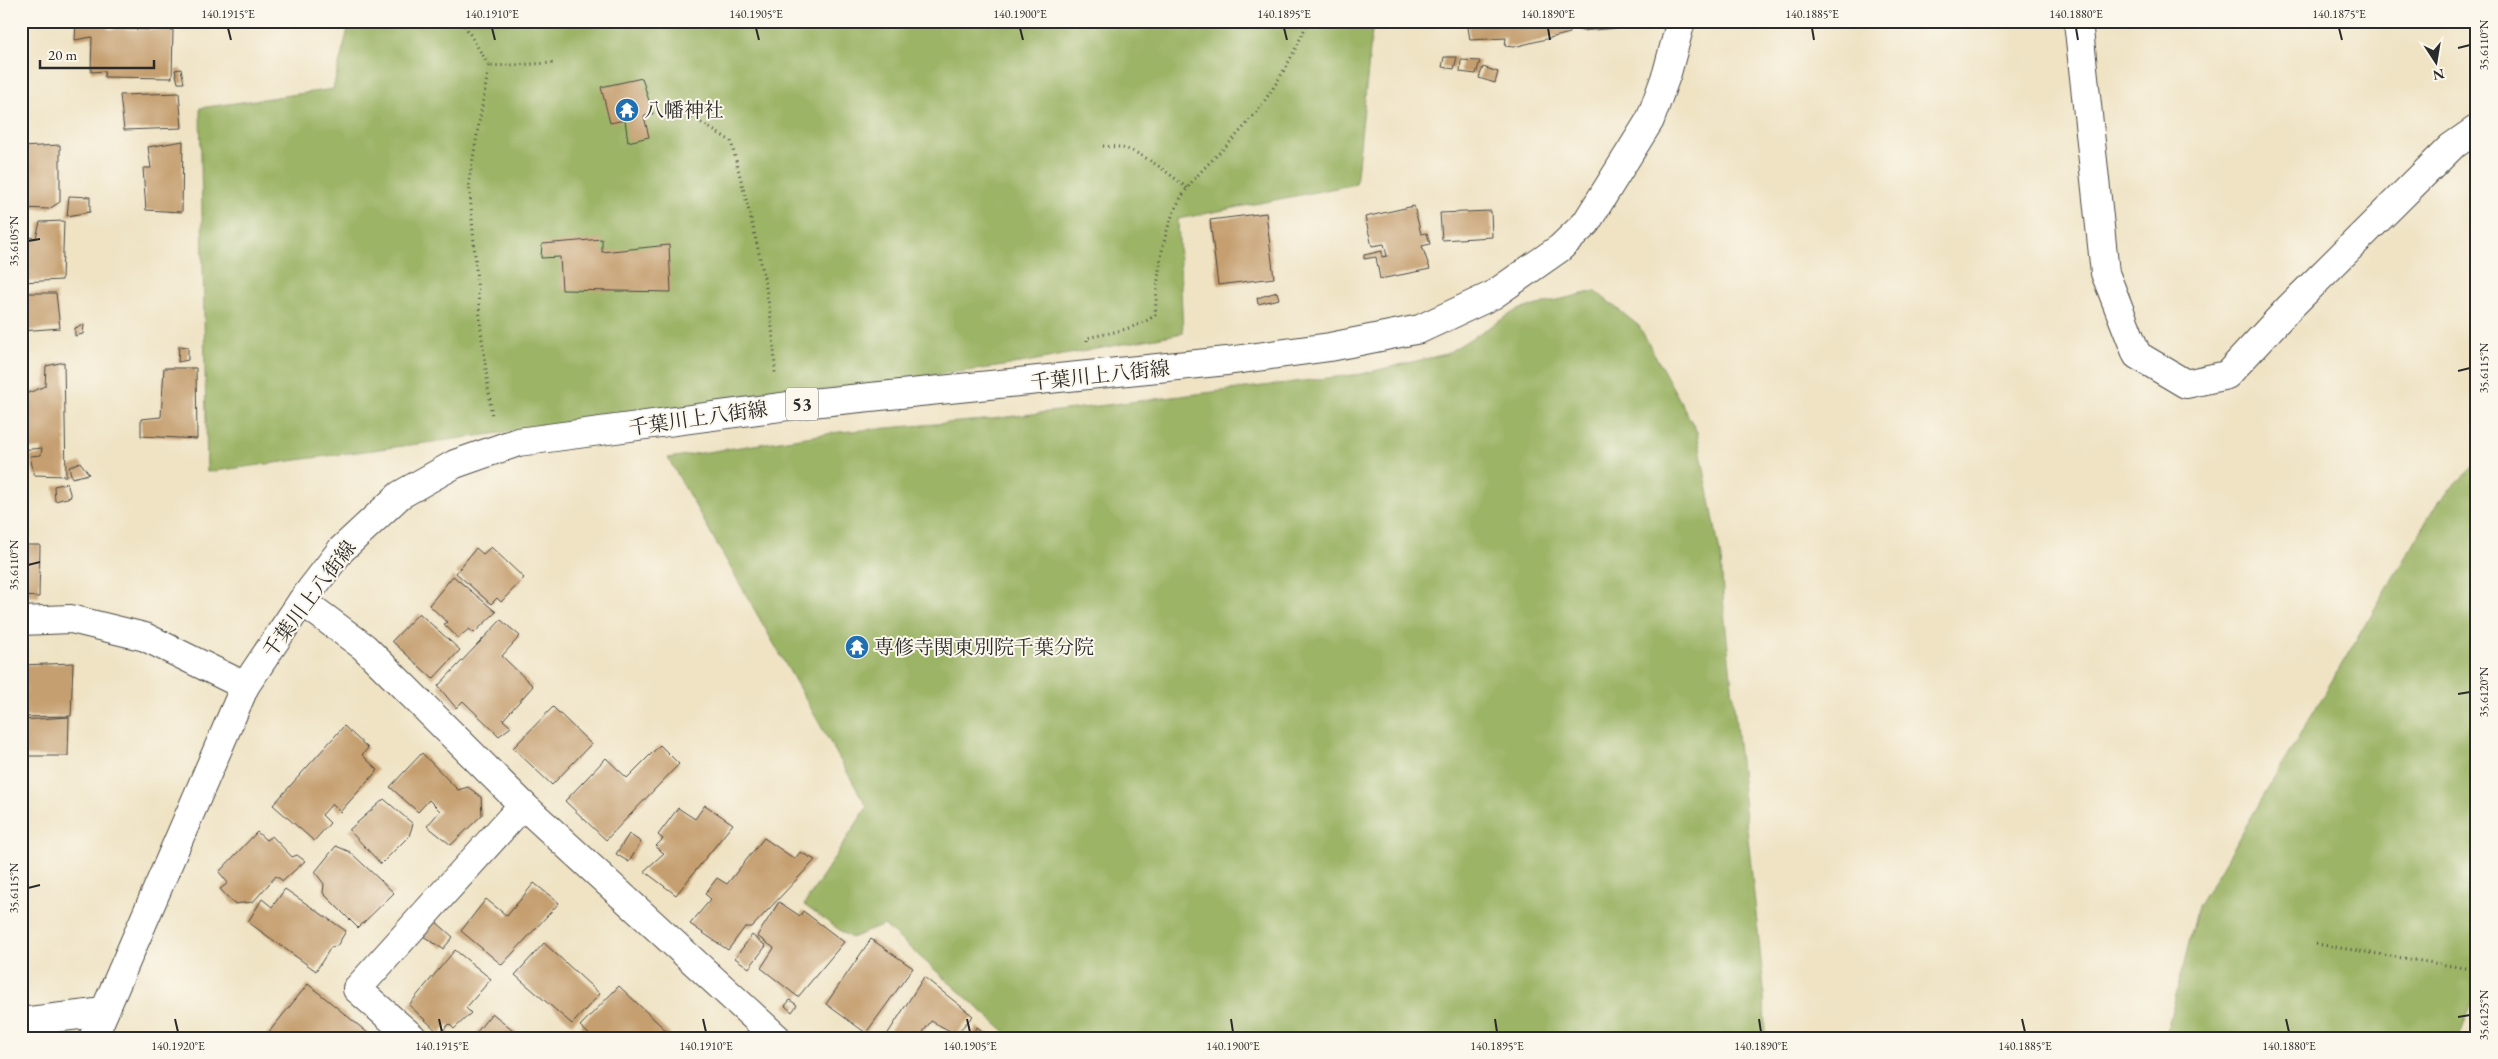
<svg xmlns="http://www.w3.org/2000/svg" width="2498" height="1059" font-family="'EB Garamond','Noto Serif JP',serif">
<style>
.forest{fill:#9cb466;stroke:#647048}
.building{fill:#c59f70}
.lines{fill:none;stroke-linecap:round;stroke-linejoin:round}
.minor-casing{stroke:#484742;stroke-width:30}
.major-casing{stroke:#484742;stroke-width:30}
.path{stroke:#484742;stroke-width:3;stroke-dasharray:1 4;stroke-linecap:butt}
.minor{stroke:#fff;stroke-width:28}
.major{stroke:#fff;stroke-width:28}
.ticks{fill:none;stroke:#2b2b2b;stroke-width:2}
.labels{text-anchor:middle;stroke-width:4;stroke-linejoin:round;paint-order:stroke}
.shield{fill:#fbf7ec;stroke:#696865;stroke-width:1}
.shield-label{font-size:19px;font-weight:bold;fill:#2b2b2b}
.poi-label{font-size:20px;fill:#2b2b2b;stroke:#fbf7ec;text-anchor:start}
.street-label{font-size:20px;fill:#2b2b2b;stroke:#fbf7ec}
.neatline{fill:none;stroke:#2b2b2b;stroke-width:2}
.ticks-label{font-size:12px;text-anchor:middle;fill:#2b2b2b}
</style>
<rect width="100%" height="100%" fill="#fbf7ec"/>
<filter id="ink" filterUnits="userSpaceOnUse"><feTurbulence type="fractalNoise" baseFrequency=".02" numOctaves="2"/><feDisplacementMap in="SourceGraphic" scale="10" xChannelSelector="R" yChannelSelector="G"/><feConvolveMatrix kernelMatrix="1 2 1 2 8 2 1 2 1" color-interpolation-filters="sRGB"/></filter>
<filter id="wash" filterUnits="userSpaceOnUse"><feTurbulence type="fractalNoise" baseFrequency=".0096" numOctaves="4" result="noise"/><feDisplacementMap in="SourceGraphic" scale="20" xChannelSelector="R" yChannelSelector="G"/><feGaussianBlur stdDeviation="1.12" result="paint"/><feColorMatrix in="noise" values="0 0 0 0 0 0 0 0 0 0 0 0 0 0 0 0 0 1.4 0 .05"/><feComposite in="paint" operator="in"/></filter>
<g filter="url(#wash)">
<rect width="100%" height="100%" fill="#efe3c4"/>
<!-- forest -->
<g class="forest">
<polygon points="350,21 1373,21 1356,184 1178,219 1183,333 1004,366 207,472 200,108 333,89"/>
<polygon points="1595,291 1639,326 1697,432 1721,558 1724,611 1764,989 1765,1038 1012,1038 884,925 851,938 804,905 867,807 668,458 839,432 983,420 1361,374 1446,354 1517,310"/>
<polygon points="2477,463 2477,989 2459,1038 2165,1038 2198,907 2439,500"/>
</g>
<g id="blocks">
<!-- building -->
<g class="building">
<polygon points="76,21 106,21 108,29 173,30 172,78 104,77 105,71 91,72 92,37 75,40"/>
<polygon points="1467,21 1569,21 1570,33 1514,47 1505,46 1506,38 1470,40"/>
<polygon points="1580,21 1630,21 1630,27 1581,31"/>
<polygon points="1444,57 1457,57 1454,69 1442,67"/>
<polygon points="1461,60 1480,61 1476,74 1460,72"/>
<polygon points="1483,67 1498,72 1495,83 1479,78"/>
<polygon points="181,69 184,83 178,83 175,70"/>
<polygon points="642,78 653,114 644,116 649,137 628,142 625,120 610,123 601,87"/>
<polygon points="179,93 182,128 124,130 120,95"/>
<polygon points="183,141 182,212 146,210 143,168 151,168 148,147"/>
<polygon points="60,145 60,202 49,209 21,208 21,147"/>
<polygon points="69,196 90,197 90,212 67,216"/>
<polygon points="1414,206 1421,234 1427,233 1430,244 1422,246 1430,269 1380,279 1376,257 1364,259 1364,255 1382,251 1382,257 1387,256 1384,244 1372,246 1365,217"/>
<polygon points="1491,211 1492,237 1442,240 1440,213"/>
<polygon points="1266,213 1274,278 1218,285 1210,220"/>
<polygon points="64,221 62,280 21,282 21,237 36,238 40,222"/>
<polygon points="602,239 602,252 669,245 671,292 562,290 560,257 541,258 542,244"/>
<polygon points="1277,292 1279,299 1258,304 1257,298"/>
<polygon points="21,293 56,293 60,328 21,331"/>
<polygon points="84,325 83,334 75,336 75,328"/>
<polygon points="179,346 188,347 188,360 178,362"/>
<polygon points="64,362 66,476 34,475 30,456 41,455 42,448 21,450 21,396 45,386 46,366"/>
<polygon points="164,368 196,368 197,439 141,436 141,419 161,417"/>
<polygon points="80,462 89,474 72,478 69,467"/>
<polygon points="67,483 71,497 55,501 54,486"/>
<polygon points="21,545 40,545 39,597 21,596"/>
<polygon points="491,547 524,578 501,602 497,598 491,604 456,573 476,548 483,554"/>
<polygon points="453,576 496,612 474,633 469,629 458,638 444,624 447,622 429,605"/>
<polygon points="419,613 460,650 433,679 392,641"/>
<polygon points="501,620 520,636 502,656 533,686 503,720 511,727 499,736 463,701 456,708 438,686"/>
<polygon points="73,663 71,716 21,717 21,665"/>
<polygon points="553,707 591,744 552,785 513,748"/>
<polygon points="69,717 68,756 21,756 21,720"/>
<polygon points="344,726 368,748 362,755 378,770 340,812 332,804 322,815 330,823 314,841 273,805"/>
<polygon points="660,745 679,764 606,840 565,801 606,758 627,778"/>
<polygon points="422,753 458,790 468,787 481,797 482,815 451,845 427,826 440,811 429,800 418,812 390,787"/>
<polygon points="384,799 413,824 409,836 381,864 349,830"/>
<polygon points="705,805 733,824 676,895 644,871 664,853 655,847 663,839 658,835 678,808 695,819"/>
<polygon points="257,832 266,840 272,836 292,857 297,855 305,861 283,881 276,876 253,902 234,904 220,889 228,883 219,872"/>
<polygon points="629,834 641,842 629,862 616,854"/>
<polygon points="764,838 795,859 800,852 815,860 752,927 745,927 728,950 690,924 711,899 705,894 717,878 727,884"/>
<polygon points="336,846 350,852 394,893 358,928 323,893 324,884 315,872"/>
<polygon points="534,883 559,903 502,965 461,931 486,899 507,916"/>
<polygon points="285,889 346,931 337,946 331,947 316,971 248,922 262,899 272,907"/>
<polygon points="779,902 800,916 803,911 844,942 798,997 761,968 774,948 757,936"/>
<polygon points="434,920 453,937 443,949 423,936"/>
<polygon points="752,935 766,946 749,968 735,958"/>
<polygon points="871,939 913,968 866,1033 826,1004"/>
<polygon points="544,943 600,994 572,1024 515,975"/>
<polygon points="455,950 491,979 466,1008 471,1013 454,1029 449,1024 440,1034 409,1005"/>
<polygon points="924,977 973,1016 956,1034 931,1021 919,1038 885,1038"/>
<polygon points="308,984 374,1038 264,1038"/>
<polygon points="619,986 674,1038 593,1038 580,1026"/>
<polygon points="790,1000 797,1005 792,1012 785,1006"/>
<polygon points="492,1013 523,1038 472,1038"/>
<polygon points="977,1027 988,1035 986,1038 969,1038"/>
</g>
</g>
</g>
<g filter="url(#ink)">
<use href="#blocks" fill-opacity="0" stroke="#484742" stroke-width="1"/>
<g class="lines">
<!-- minor casing -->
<g class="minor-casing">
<g id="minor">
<polyline points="2078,21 2105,273 2137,355 2186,384 2227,375 2289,308 2451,147 2477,129"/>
<polyline points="302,601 364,647 523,805 777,1038"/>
<polyline points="21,621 71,619 145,637 245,686"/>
<polyline points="21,1022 104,1012"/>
<polyline points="413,1038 357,989 523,805"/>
</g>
</g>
<!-- major casing -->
<g class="major-casing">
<polyline id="major" points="93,1038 245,686 302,601 341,550 400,495 455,464 518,442 811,403 1227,361 1330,347 1420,329 1493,295 1560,248 1586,223 1650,120 1667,73 1681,21"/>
</g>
<!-- path -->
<g class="path">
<polyline points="462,21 489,66 555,63"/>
<polyline points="489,66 469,181 481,331 492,417"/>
<path d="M667,102L731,141C750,217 774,296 775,374"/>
<path d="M1103,146C1110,147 1117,146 1123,148C1144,153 1171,175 1188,189"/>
<path d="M1087,341V338C1108,333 1138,329 1155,315C1158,276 1160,238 1178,203C1191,178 1216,157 1235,137C1268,101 1289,66 1308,21"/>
<polyline points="2316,944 2477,970"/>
</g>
<!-- minor -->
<use href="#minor" class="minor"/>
<!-- major -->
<use href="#major" class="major"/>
</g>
</g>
<!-- ticks -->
<path class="ticks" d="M228,28L231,40M492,28L495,40M756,28L759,40M1020,28L1023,40M1284,28L1287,40M1548,28L1550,40M1812,28L1814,40M2076,28L2078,40M2339,28L2342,40M2458,48L2470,45M28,241L40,239M2458,371L2470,368M28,565L40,562M2458,694L2470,692M28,888L40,885M2458,1017L2470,1015M175,1019L178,1032M439,1019L442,1032M703,1019L706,1032M967,1019L970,1032M1231,1019L1233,1032M1495,1019L1497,1032M1759,1019L1761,1032M2022,1019L2025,1032M2286,1019L2289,1032"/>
<!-- icons -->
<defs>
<g id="temple-disc" transform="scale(1.25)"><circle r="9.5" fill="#1f6fb2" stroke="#fbf7ec"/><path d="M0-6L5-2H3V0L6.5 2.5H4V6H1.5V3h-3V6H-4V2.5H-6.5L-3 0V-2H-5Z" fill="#fff"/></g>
</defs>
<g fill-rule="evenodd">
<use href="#temple-disc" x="627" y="110"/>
<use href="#temple-disc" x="857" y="647"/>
</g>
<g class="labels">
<!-- shield labels -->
<rect class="shield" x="786" y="387.5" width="32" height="33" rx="4"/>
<g class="shield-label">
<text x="802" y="411">53</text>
</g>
<!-- poi labels -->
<g class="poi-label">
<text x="644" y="117">八幡神社</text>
<text x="874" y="654">専修寺関東別院千葉分院</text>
</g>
<!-- street labels -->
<g class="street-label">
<text transform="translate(1100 375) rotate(-6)" y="7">千葉川上八街線</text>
<text transform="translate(698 418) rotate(-8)" y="7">千葉川上八街線</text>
<text transform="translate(309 599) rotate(-53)" y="7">千葉川上八街線</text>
</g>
</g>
<!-- margin -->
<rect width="2498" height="1059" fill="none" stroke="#fbf7ec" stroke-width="55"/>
<!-- north arrow -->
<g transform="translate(2436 62) rotate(168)" stroke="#fbf7ec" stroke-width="4" paint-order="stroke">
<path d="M0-4L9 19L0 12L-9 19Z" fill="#2b2b2b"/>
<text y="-8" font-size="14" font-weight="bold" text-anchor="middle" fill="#2b2b2b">N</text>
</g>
<!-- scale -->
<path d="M40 60v8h114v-8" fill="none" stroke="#2b2b2b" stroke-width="2.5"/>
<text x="48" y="60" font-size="15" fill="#2b2b2b" stroke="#fbf7ec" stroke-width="4" paint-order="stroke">20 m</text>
<rect x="28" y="28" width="2442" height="1004" class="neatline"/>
<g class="ticks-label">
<text x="228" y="18">140.1915°E</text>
<text x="492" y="18">140.1910°E</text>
<text x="756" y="18">140.1905°E</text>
<text x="1020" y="18">140.1900°E</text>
<text x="1284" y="18">140.1895°E</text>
<text x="1548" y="18">140.1890°E</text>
<text x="1812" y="18">140.1885°E</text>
<text x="2076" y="18">140.1880°E</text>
<text x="2339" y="18">140.1875°E</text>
<text transform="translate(2484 45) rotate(-90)" y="4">35.6110°N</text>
<text transform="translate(14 241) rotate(-90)" y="4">35.6105°N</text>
<text transform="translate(2484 368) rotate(-90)" y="4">35.6115°N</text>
<text transform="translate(14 565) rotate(-90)" y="4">35.6110°N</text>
<text transform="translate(2484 692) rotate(-90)" y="4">35.6120°N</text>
<text transform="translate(14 888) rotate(-90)" y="4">35.6115°N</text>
<text transform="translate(2484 1015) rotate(-90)" y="4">35.6125°N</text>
<text x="178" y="1050">140.1920°E</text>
<text x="442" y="1050">140.1915°E</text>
<text x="706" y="1050">140.1910°E</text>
<text x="970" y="1050">140.1905°E</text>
<text x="1233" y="1050">140.1900°E</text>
<text x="1497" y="1050">140.1895°E</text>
<text x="1761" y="1050">140.1890°E</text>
<text x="2025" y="1050">140.1885°E</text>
<text x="2289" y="1050">140.1880°E</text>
</g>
</svg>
